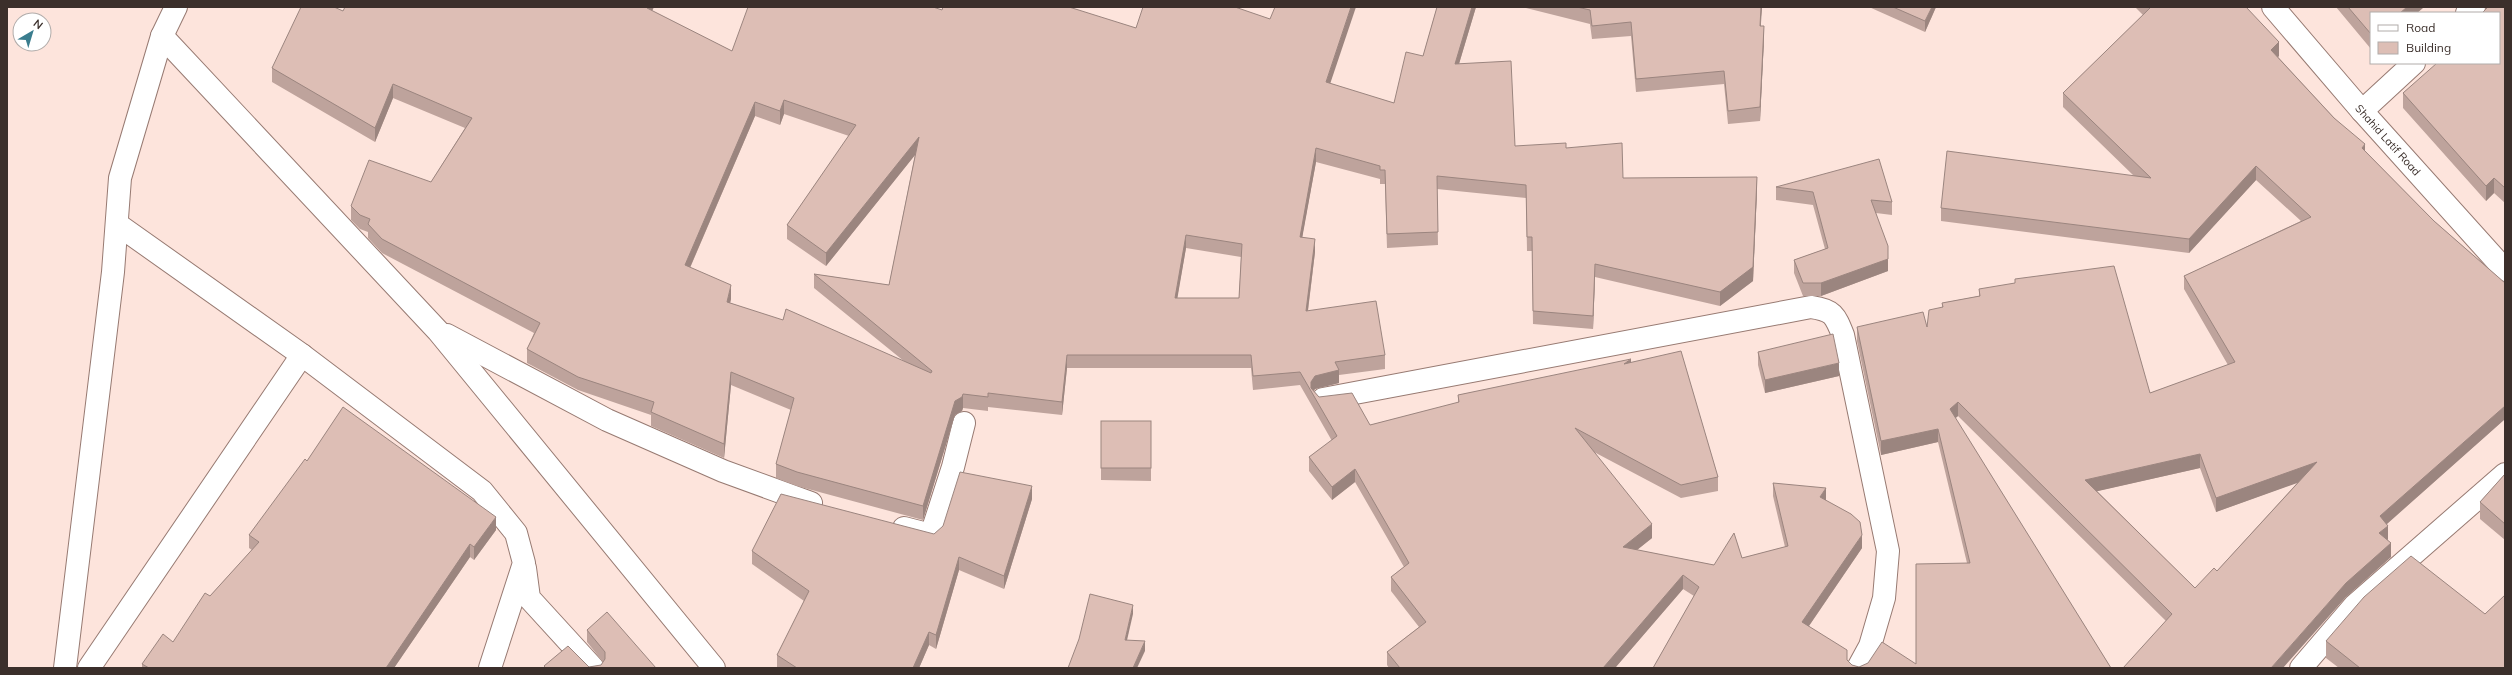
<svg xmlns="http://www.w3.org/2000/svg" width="2512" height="675" font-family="Mulish,sans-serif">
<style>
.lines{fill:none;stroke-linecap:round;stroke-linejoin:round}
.minor-casing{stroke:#977a72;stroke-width:24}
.tertiary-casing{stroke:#977a72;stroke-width:24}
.minor{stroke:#fff;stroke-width:22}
.tertiary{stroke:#fff;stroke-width:22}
.wall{fill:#bea39c;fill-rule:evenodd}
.shaded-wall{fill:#9b857f}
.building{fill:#ddbeb5;stroke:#9b857f;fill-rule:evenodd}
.labels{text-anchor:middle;stroke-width:3;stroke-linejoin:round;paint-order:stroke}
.street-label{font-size:11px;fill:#3b2f2b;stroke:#fff}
</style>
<rect width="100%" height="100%" fill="#fde4dc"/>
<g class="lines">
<!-- minor casing -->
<g class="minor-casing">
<g id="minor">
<polyline points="2467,13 2474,7"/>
<polyline points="162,36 438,331 714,668"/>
<polyline points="2362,111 2414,63"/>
<polyline points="117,224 302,355 482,491 516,533 524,563 490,668"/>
<polyline points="447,335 607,420 723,471 811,503"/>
<path d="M1323,399L1811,307C1833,310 1835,315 1843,335L1888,551L1884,598L1870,646L1858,668"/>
<polyline points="904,528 931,535 953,467 964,423"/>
<polyline points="525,568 529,598 593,668"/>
<polyline points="65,668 113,272 120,178 162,36 176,7"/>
<polyline points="89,668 302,355"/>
<polyline points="2301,668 2355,605 2505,474"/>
</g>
</g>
<!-- tertiary casing -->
<g class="tertiary-casing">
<polyline id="tertiary" points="2273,7 2362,111 2505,270"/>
</g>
<!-- minor -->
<use href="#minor" class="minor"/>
<!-- tertiary -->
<use href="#tertiary" class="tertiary"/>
</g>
<!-- wall -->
<g class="wall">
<path d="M1437,7H1476L1459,64L1515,146L1566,148L1623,178L1757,191L1753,281L1720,306L1595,277L1593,329L1533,324L1532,251H1527L1526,198L1437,189L1438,245L1387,248L1385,184H1380V179L1316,162L1302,237L1315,252L1308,311L1385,355V369L1339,375V383L1315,389L1314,391L1319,397L1370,425L1458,403V395L1631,362L1718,477V491L1681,498L1594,452L1652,538L1637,550L1714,565L1742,558L1785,547L1773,496V483L1826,500L1862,548L1809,626L1852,665L1859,667L1916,664L1967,563L1938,442L1881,455L1857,341V327H1927L1942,307V303L1979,296V289L2150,393L2228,365L2184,289V276L2301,221L2256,180L2189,253L1941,221V208L2134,176L2063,107V93L2143,15L2135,7H2246L2279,56L2278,57L2365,151L2434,221L2505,283V419L2387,524L2388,539V540L2391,557L2346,597L2166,621L1958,416L1955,418L2111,668H1653L1694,596L1683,589L1615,668H1389L1387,665V652L1419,627L1391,591V577L1404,567L1355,482L1332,500L1309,471V457L1332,441L1300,385L1253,390L1251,368H1067L1062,415L988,407V411L963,408L962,411L955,415L923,520L797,486L776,478V464L791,410L731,385L724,458L651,426V415L578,390L527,363V349L534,333L382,253L368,238V232L360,229L351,220V206L431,182L465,128L393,98L375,142L272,82V68L343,11H652L732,51L942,10L1136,28L1394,103L1423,56ZM784,114L849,136L787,225V239L826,266L915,155L889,285L814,274V288L905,362L730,303L731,299L690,268L755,116L780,125ZM1186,248L1241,257L1239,298H1177ZM2200,468L2216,512L2298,482L2217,571L2195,588L2097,491Z"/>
<polygon points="1522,7 1762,7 1760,26 1764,39 1760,121 1728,124 1724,84 1636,92 1631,36 1592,39 1590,24"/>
<polygon points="1869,7 1936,7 1925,32"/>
<polygon points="2336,7 2424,7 2417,13 2371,13 2371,49"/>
<polygon points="2505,7 2505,203 2494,193 2486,201 2403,108 2403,93"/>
<polygon points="1776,187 1892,202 1892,215 1876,213 1888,271 1821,296 1803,296 1794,273 1794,260 1825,249 1813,205 1776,200"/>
<polygon points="1758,352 1839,376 1765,393 1758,365"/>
<polygon points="1101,421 1151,421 1151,481 1101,480"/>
<polygon points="307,461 496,530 474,560 470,557 394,668 142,668 142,664 173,642 210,596 252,550 249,548 249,535"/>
<polygon points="2505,474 2505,540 2480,519 2480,502"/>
<polygon points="1032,499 1004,589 959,570 936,649 929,645 919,668 777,668 777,655 804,601 752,564 752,551 934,534"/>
<polygon points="2485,614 2505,668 2339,668 2326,658 2326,641"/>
<polygon points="587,630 656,668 544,668 544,666 589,667 601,665 603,662 587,642"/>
</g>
<!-- shaded-wall -->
<g class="shaded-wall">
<polygon points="647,7 654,7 647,22"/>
<polygon points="1351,7 1356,7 1326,96 1326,82"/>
<polygon points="1472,7 1476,7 1455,77 1455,64"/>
<polygon points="1761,7 1762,7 1760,40 1760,26"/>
<polygon points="1932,7 1936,7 1925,32 1925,21"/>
<polygon points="2407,7 2424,7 2417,13 2400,13"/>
<polygon points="1764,26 1764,39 1760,121 1760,107"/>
<polygon points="2279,42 2279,56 2271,63 2271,50"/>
<polygon points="393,84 393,98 375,142 375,128"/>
<polygon points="784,100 784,114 780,125 780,111"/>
<polygon points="755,102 755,116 685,279 685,265"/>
<polygon points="919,137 919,150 826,266 826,253"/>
<polygon points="2365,144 2365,157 2362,148"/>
<polygon points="1316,148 1316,162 1300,250 1300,237"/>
<polygon points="2256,166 2256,180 2189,253 2189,239"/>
<polygon points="1757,177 1757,191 1753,281 1720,306 1720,292"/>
<polygon points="2494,178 2494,193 2486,201 2486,186"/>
<polygon points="1186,235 1186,248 1175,312 1175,298"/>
<polygon points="1315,239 1315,252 1306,325 1306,311"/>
<polygon points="1888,259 1888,271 1821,296 1821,283"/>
<polygon points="1595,264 1595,277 1593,329 1593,316"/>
<polygon points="731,285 731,299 727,316 727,302"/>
<polygon points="1067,355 1067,368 1062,415 1062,402"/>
<polygon points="1631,359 1631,372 1624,364"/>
<polygon points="1839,363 1839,376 1765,393 1765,380"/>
<polygon points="1339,370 1339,383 1315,389 1312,393 1311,390 1311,382 1315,376"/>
<polygon points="731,372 731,385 724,458 724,444"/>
<polygon points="963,394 963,408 962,411 955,415 923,520 923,506 955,401"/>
<polygon points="1958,402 1958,416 1950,423 1950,409"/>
<polygon points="2505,406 2505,419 2380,530 2380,516"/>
<polygon points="1938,429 1938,442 1881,455 1881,441"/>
<polygon points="2200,454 2200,468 2085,494 2085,480"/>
<polygon points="2317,462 2317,476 2216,512 2216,498"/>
<polygon points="1355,469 1355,482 1332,500 1332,487"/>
<polygon points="1032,486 1032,499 1004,589 1004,576"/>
<polygon points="1826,488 1826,502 1820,497"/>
<polygon points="496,517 496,530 474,560 474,547"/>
<polygon points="1652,524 1652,538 1623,561 1623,547"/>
<polygon points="2388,526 2388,539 2379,547 2379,533"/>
<polygon points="1862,535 1862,548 1802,636 1802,622"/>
<polygon points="2391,543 2391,557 2346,597 2283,668 2271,668 2346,583"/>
<polygon points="470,544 470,557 394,668 386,668"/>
<polygon points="959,557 959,570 936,649 936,635"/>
<polygon points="1683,575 1683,589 1615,668 1603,668"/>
<polygon points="1133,605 1133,614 1125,649 1125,640"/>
<polygon points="929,632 929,645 919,668 913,668"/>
<polygon points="1145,641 1145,651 1137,668 1133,668"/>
</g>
<!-- building -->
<g class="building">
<path d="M301,7H334L343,11L345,7H647V8L732,51L748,7H933L942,10L943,7H1069L1136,28L1143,7H1235L1270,19L1275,7H1351L1326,82L1394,103L1406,52L1423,56L1437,7H1472L1455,64L1511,61L1515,146L1566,143V148L1622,143L1623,178L1757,177L1753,267L1720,292L1595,264L1593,316L1533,311L1532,237H1527L1526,185L1437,176L1438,232L1387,234L1385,170H1380V166L1316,148L1300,237L1315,239L1306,311L1376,301L1385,355L1335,362L1339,370L1315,376L1311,382V388L1319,397L1352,393L1370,425L1459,402L1458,395L1631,359L1624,364L1681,351L1718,477L1681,485L1575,428L1652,524L1623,547L1714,565L1734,533L1742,558L1788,546L1773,483L1826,488L1820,497L1851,514L1860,522L1862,535L1802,622L1847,650V660L1852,665L1859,667L1868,663L1882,642L1916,664V564L1970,563L1938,429L1881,441L1857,327L1923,312L1927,327L1929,310L1943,307L1942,303L1980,296L1979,289L2015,283V279L2114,266L2150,393L2235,362L2184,276L2311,217L2256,166L2189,239L1941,208L1947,151L2151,178L2063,93L2150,8L2148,7H2246L2279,42L2271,50L2334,118L2365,144L2362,148L2434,221L2505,283V406L2380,516L2388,526L2379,533L2391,543L2346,583L2271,668H2123L2172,614L1958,402L1950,409L2111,668H1653L1699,587L1683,575L1603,668H1400L1387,652L1426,622L1391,577L1409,563L1355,469L1332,487L1309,457L1337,436L1300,372L1253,376L1251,355H1067L1062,402L988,393V397L963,394L962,397L955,401L923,506L797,472L776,464L794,398L731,372L724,444L651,412L654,402L578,377L527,349L540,323L382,239L368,224L370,219L360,215L351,206L369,160L431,182L472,118L393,84L375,128L272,68ZM784,100L856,125L787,225L826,253L919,137L889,285L814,274L932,371L931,373L786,309L783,320L727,302L731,285L685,265L755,102L780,111ZM1186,235L1242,244L1239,298H1175ZM2200,454L2216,498L2317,462L2217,571L2214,568L2195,588L2085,480Z"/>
<polygon points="1577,7 1761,7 1760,26 1764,26 1760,107 1728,111 1724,71 1636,79 1631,22 1592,26 1590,10"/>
<polygon points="1893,7 1932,7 1925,21"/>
<polygon points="2348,7 2407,7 2400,13 2371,13 2371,34"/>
<polygon points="2488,7 2505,7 2505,188 2494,178 2486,186 2403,93 2437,63 2499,63 2499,13 2482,13"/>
<polygon points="1879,159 1892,202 1871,200 1888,246 1888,259 1821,283 1803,283 1794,260 1828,248 1813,192 1776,187"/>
<polygon points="1833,334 1839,363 1765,380 1758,352"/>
<polygon points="343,407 496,517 474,547 470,544 386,668 149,668 142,664 163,634 173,642 205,593 210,596 259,542 249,535 305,459 307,461"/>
<rect x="1101" y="421" width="50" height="47"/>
<polygon points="960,472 1032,486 1004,576 959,557 936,635 929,632 913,668 797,668 777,655 809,591 752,551 781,494 934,534 943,526"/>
<polygon points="2505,474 2505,524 2480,502"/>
<polygon points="2411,556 2485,614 2505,595 2505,668 2360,668 2326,641 2364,597"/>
<polygon points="1090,594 1133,605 1125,640 1145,641 1133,668 1068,668 1079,639"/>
<polygon points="607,612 656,668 546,668 544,666 568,646 589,667 601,665 605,659 605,652 587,630"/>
</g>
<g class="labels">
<!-- street labels -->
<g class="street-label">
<text transform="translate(2388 140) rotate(48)" y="4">Shahid Latif Road</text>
</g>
</g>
<!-- border -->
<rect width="2512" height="675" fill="none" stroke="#3b2f2b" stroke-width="16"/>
<!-- legend -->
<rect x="2370" y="12" width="130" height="52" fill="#ffffff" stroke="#b1acaa"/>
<rect x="2378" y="25" width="20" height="6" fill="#ffffff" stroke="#b1acaa"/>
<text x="2406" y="32" font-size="12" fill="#3b2f2b">Road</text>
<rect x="2378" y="42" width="20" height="12" fill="#ddbeb5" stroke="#b1acaa"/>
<text x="2406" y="52" font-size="12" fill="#3b2f2b">Building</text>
<!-- north arrow -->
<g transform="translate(32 32) rotate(38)"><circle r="19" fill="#ffffff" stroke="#b1acaa"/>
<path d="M0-3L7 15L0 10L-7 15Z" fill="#3a7d8e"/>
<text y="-6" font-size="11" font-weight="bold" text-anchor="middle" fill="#3b2f2b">N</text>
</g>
</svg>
